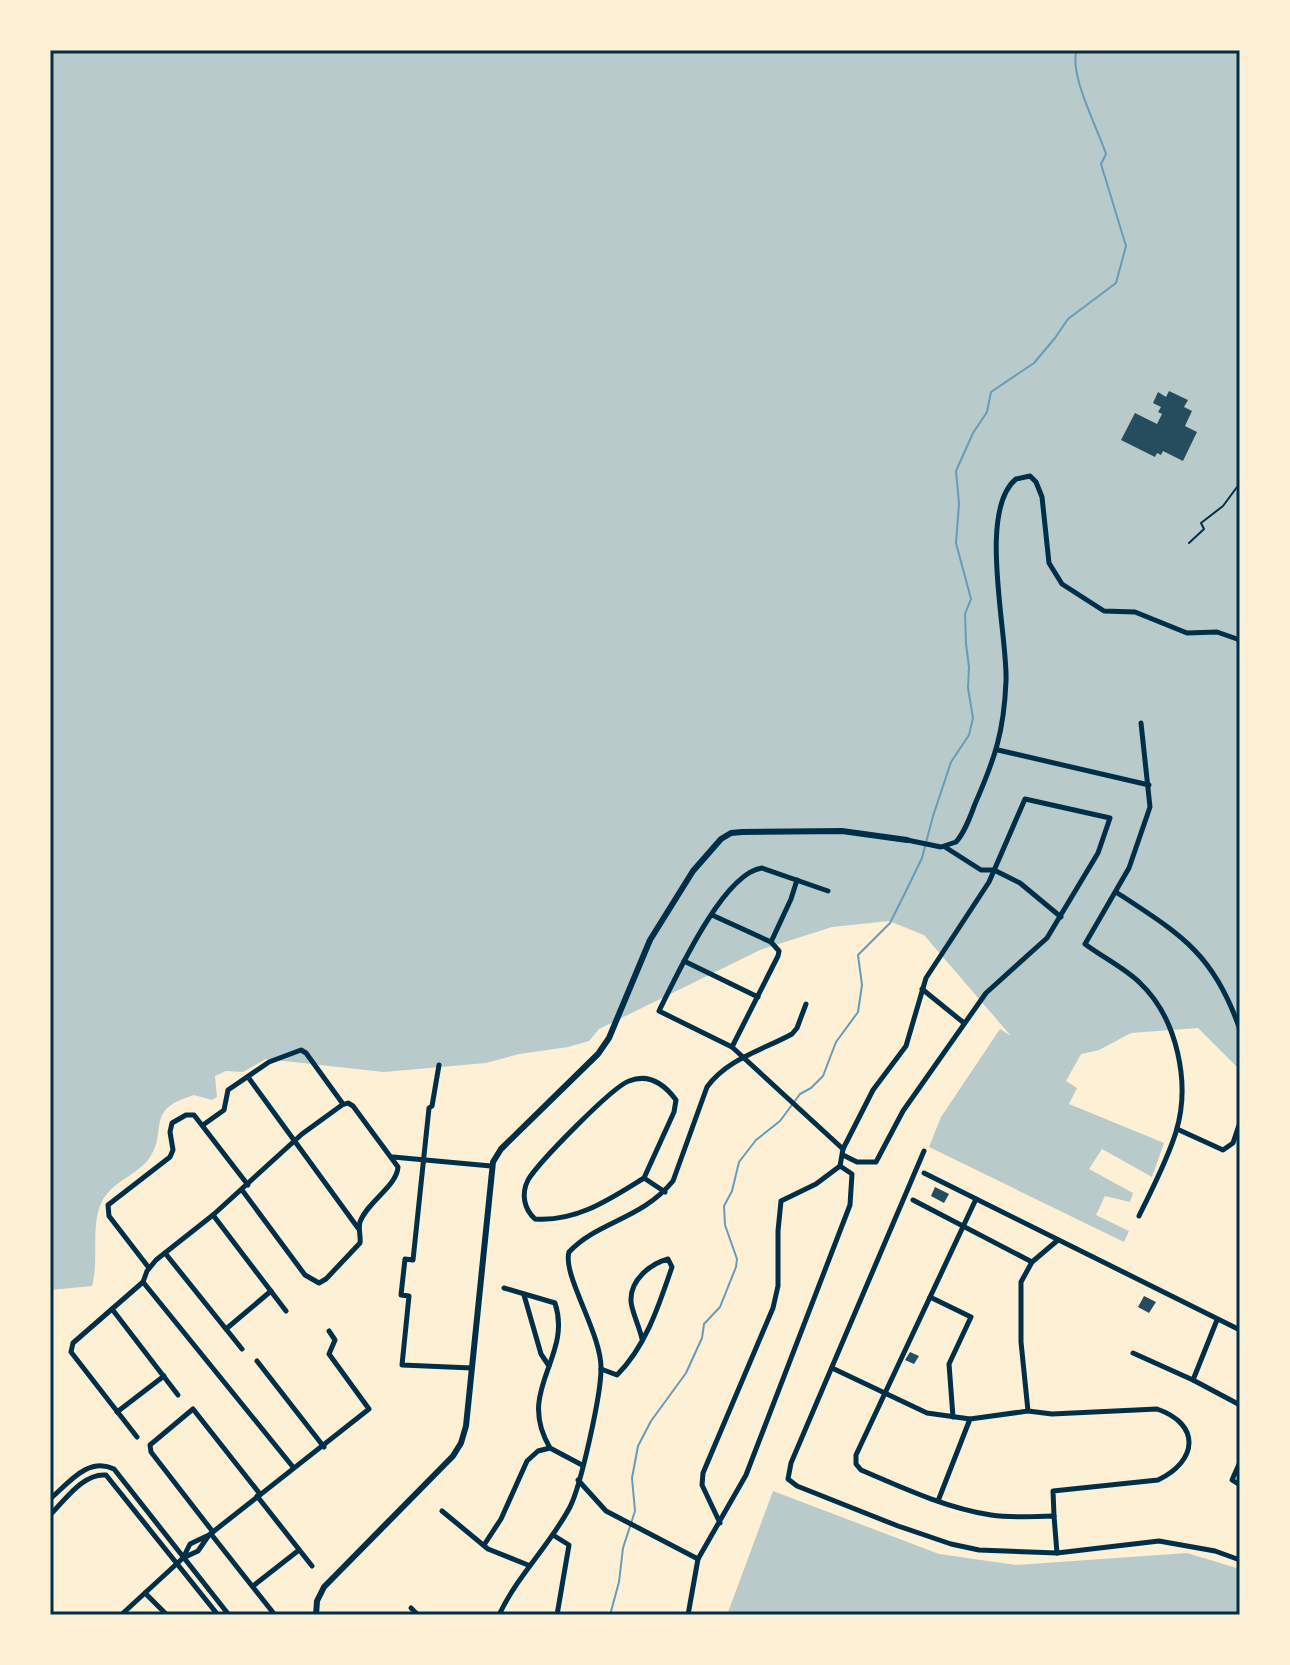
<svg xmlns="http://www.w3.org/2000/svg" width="1290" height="1665" font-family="'Source Sans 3',sans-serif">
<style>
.green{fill:#b9caca}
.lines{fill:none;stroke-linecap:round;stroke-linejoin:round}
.stream{stroke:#669bbc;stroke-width:2}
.building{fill:#264d5e}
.path{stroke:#003049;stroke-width:2}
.minor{stroke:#003049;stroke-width:5}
.tertiary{stroke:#003049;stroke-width:6}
.neatline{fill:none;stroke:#003049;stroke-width:3}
</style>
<rect width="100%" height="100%" fill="#fdf0d5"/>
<!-- green -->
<g class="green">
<path d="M50,50H1240V1070L1198,1028L1131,1033L1099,1050L1081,1054L1066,1081L1077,1088L1069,1104L1164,1143L1152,1177L1102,1149L1089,1169L1133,1193L1130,1202L1105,1196L1096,1215L1129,1231L1124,1242L929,1147L941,1117L1000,1029L1011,1036L924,935L889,921L832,927L760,950L599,1029L589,1041L568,1047L519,1054L486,1063L384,1072L266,1059L243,1072L226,1071L215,1076L217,1097L212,1100L194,1095C142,1110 170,1132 148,1160C133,1178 109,1182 100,1206C91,1230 99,1260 92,1286L50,1290Z"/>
<polygon points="773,1491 939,1554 1016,1565 1187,1553 1240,1569 1240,1615 727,1615"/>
</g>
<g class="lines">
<!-- stream -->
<path class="stream" d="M610,1615L619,1582L623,1548L635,1511L632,1478L638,1446L651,1421L686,1373L702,1338L704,1324L720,1307L736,1267L737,1259L725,1225L724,1206L732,1191L739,1162L756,1140L780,1121L800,1094L811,1088L823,1076L836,1042L858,1012L862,985L858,955L890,923L906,891L922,858L933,816L951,762L969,735L973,718L968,688L969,667L966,644L965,614L971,599L956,543L959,504L956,471L973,433L987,412L991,392L1034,363L1055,338L1068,319L1116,283L1126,246L1101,164L1106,154C1098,129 1068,73 1077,50"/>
</g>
<!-- building -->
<g class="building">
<polygon points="1169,391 1188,400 1184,407 1192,411 1185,426 1197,432 1183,461 1163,451 1161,455 1157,453 1155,457 1121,440 1135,413 1157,424 1162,414 1158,412 1161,407 1153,403 1158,392 1166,397"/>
<polygon points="935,1187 949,1194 944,1203 931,1196"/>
<polygon points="1144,1296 1156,1302 1149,1313 1138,1307"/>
<polygon points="910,1352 919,1356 914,1364 905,1360"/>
</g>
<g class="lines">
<!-- path -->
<polyline class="path" points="1189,543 1204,529 1201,523 1223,506 1240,483"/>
<!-- minor -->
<g class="minor">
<polyline points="998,750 1149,785"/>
<path d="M907,840L941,847L956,842C965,832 970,817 975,804C995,758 1004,732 1006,681C1008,635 977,511 1016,479L1030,476L1036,482L1042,497L1049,563L1062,584L1104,611L1135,612L1187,633L1217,632L1240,640"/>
<polyline points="945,847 981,870 994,870 1020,883 1061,917"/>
<path d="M828,891L762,868C723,873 676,977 659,1011L732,1047L843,1149L840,1166"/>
<path d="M1116,892C1180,934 1214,953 1240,1030"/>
<polyline points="712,915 771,942 791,899 797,880"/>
<polyline points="684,961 758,997"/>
<polyline points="922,989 964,1023"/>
<polyline points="732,1047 778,956 779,951 771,942"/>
<polyline points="439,1065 432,1106 429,1108 413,1260 405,1259 401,1295 409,1296 402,1365 472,1368"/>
<polyline points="248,1077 358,1228"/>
<polyline points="203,1125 224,1110 228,1090 269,1062 301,1050 306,1053 343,1104"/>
<polyline points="1177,1129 1223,1150 1233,1143 1240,1122"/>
<polyline points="843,1149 873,1090 906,1046 926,978 989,882 1025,799 1110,818 1098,853 1047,938 986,993 903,1111 876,1162 857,1162 843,1155"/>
<polyline points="924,1151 791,1463 788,1479 797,1486 898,1526 951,1544 979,1550 1057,1553 1159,1541 1215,1551 1240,1560"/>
<polyline points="393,1157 491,1166"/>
<polyline points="924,1173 1240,1330"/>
<path d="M644,1178C610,1199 577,1222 535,1219C524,1209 521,1194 528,1180C538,1163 612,1087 629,1081C649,1073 665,1085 676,1100L674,1112L644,1178L665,1192"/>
<path d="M976,1199L856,1455V1464L861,1470C903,1488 946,1508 991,1515C1012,1518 1033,1517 1054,1516L1057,1553"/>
<polyline points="913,1200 1032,1262"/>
<polyline points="213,1215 286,1311"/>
<path d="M1139,1216C1152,1189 1167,1161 1176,1132C1191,1083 1177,1018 1140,983C1125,968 1102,957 1085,944L1129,868L1150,807L1141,723"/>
<polyline points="165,1253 242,1349"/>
<polyline points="149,1268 109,1216 108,1205 170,1157 173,1150 170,1132 172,1123 186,1115 194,1115 248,1185"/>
<polyline points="143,1282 293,1467"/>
<path d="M504,1288L555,1303C573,1358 515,1389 550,1448"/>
<polyline points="524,1295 541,1354 549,1366"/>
<polyline points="930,1297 971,1317 949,1364 953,1417"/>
<polyline points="112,1309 178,1395"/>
<polyline points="1217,1320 1193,1380 1240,1405"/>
<polyline points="226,1329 271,1291"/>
<polyline points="1133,1353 1193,1380"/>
<polyline points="257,1361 324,1447"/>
<polyline points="832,1368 927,1413 970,1419 1028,1411"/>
<path d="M601,1369L617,1375C646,1346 659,1305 672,1267L668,1259C650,1264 630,1280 631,1301C631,1310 640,1328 642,1339"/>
<polyline points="117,1412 164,1376"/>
<path d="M137,1437L71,1352L73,1343L143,1282L147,1271L156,1260L213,1215L302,1134L342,1105L348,1103L353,1106L398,1167C397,1186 367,1202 360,1222C358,1229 361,1236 360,1243L326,1279L319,1283L305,1275L242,1190"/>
<polyline points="1240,1462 1232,1480 1240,1485"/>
<polyline points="578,1480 606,1511 698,1559"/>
<polyline points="257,1496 312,1566"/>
<path d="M50,1499C68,1484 88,1456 114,1469L229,1615"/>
<polyline points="938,1501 970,1419"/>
<polyline points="442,1511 488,1549 528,1565"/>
<path d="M50,1515C65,1500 83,1473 106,1475L218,1615"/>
<path d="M1054,1516L1053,1491L1158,1480C1198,1461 1201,1424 1157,1409L1052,1414L1028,1411L1021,1342V1282L1032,1262L1058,1240"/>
<polyline points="213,1532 151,1452 150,1445 193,1409 260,1494"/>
<polyline points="211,1534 275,1615"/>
<polyline points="209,1535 190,1544 183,1558 198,1551 209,1535 369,1409 329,1354 335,1340 329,1331"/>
<polyline points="553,1535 569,1545 557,1615"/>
<polyline points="484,1545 501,1519 527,1461 538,1451 550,1448 582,1465"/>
<polyline points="253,1586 299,1550"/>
<polyline points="145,1593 167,1615"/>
<polyline points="411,1608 418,1615"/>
<polyline points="121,1615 183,1558"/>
<path d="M499,1615C517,1576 550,1545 570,1507C581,1485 601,1395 601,1369C602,1334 562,1275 569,1252C598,1221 641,1220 673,1181L707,1087C727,1059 763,1050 792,1034L797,1028L806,1004"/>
<polyline points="688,1615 698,1559 746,1475 850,1205 852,1174 840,1166 816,1184 781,1201 778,1231 778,1286 773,1308 703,1473 702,1485 720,1523"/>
</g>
<!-- tertiary -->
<polyline class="tertiary" points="316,1615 317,1601 324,1587 453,1456 461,1443 466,1426 493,1162 501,1149 598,1054 609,1038 650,940 693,871 721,839 731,833 742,832 842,831 907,840"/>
</g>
<!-- border -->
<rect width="1290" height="1665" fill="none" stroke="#fdf0d5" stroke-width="104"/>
<rect x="52" y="52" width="1186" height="1561" class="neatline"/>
</svg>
